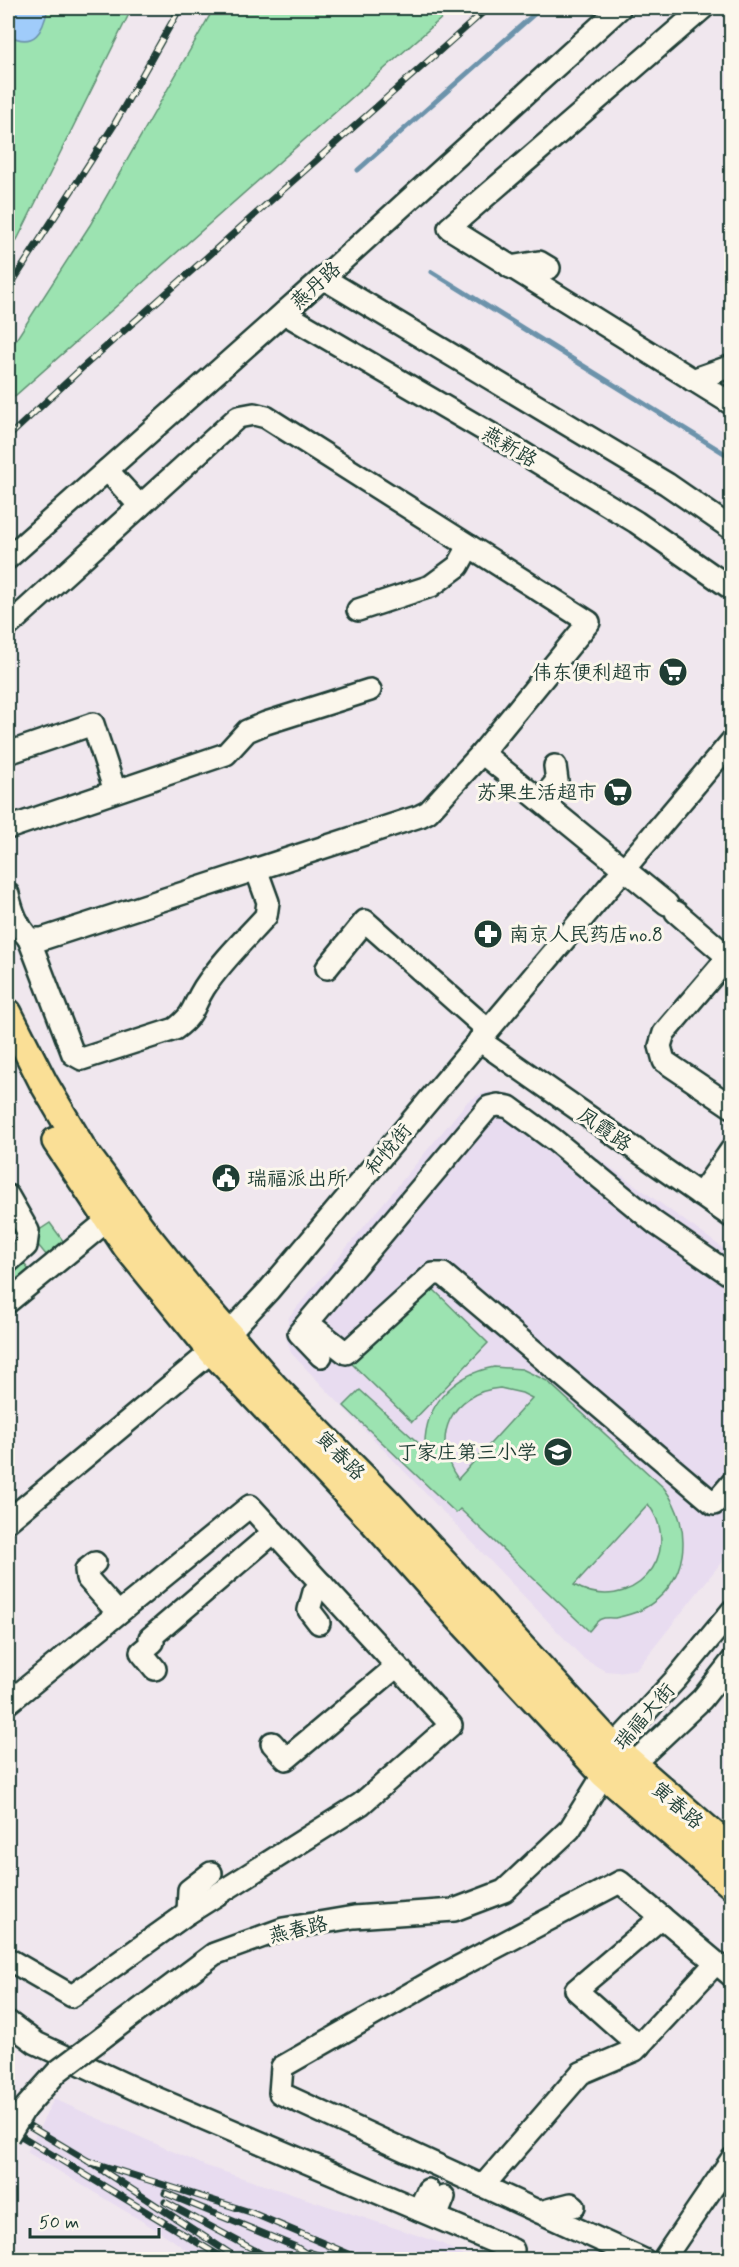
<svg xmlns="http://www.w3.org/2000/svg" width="739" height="2267" font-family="Mynerve,'LXGW WenKai TC',sans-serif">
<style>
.built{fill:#e8dcf0}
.green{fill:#9ce3b1;stroke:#5e9072;stroke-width:1.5;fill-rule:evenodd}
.water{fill:#a0ccfa;stroke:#6c93ab;stroke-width:1.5}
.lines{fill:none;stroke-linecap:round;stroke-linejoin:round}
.stream{stroke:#6c93ab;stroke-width:5}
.minor-casing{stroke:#1f3d34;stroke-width:26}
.major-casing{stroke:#1f3d34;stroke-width:32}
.minor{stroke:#fbf7ec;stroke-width:21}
.major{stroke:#fadf96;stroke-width:27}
.rail-casing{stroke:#1f3d34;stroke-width:7}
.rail{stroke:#fbf7ec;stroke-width:4.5;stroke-dasharray:14;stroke-linecap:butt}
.minor-bridge-casing{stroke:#1f3d34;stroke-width:26;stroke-linecap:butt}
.minor-bridge{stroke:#fbf7ec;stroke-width:21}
.labels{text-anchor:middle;stroke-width:6;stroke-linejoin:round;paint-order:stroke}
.street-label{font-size:20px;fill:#1f3d34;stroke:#fbf7ec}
.poi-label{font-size:20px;fill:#1f3d34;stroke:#fbf7ec;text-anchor:end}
</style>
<rect width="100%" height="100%" fill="#f0e7ee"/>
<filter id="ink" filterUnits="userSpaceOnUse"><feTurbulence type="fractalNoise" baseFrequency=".0167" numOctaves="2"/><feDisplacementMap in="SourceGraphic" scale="12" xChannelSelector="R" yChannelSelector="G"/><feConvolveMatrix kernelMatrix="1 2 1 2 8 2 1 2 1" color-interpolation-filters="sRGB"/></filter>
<g filter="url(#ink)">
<!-- built -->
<g class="built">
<polygon points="485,1092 507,1093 731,1254 731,1550 637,1669 618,1672 605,1671 584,1659 291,1353 286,1337 289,1317 468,1101"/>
<polygon points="54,2099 206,2166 441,2243 469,2259 198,2259 170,2238 27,2152"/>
</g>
<!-- green -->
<g class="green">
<polygon points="8,8 132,8 18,238 8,255"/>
<polygon points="214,8 453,8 8,402 8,352 90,225"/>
<polygon points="50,1223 64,1242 47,1256 38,1245 38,1231"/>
<polygon points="21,1260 29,1270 15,1283 8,1275 8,1271"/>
<polygon points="428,1284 488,1343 412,1422 351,1363"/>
<path d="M494,1367L522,1369L547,1381L664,1488C694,1528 690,1585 641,1610C633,1614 624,1616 615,1618C611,1618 605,1617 601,1619C597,1620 592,1628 589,1631L460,1509L456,1513L344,1406L360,1390L425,1449C423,1406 453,1375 494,1367ZM500,1388L522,1393L532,1398L458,1479C429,1439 451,1392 500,1388ZM648,1504C687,1556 630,1617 574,1585Z"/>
</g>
<!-- water -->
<path class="water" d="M14,8H48C43,31 35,49 8,35V24L15,12Z"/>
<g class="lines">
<!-- stream -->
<g class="stream">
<polyline points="358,170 541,8"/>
<polyline points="432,272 732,458"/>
</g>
<!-- minor casing -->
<g class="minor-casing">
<g id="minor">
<polyline points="703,8 449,228 732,404"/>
<polyline points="510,267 539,262 549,268"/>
<polyline points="323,278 667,484 732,529"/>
<polyline points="284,313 503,441 636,522 732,589"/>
<polyline points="692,380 732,366"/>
<polyline points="107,470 140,506"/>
<polyline points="8,558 323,278 620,8"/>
<polyline points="358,610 431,586 458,566 469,546"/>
<path d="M8,626L238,417L254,414L266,417L589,622L482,753L428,812L420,816L42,939H29C17,925 12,912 8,894"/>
<polyline points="8,753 93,724 115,791"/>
<polyline points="482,753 667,904"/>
<polyline points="541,800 557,781 555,766"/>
<polyline points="8,828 226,754 247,731 266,723 370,690"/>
<polyline points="676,912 728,957"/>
<path d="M29,939L73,1054L82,1059L175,1029C196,1013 192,1007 204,988C221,962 245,939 266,916L268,902L256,869"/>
<polyline points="732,953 664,1033 660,1046 664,1061 732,1107"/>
<polyline points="327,968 365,921 488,1030"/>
<polyline points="479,1040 732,1217"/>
<polyline points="700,1195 732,1149"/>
<polyline points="8,1196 28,1231 26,1246 8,1262"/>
<polyline points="716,1206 732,1184"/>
<polyline points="8,1302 108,1220"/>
<polyline points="308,1323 346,1353 433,1274 443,1274 714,1504 732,1483"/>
<polyline points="321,1356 299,1333 489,1107 498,1105 509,1107 554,1140 655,1223 732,1276"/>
<polyline points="8,1521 212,1351 269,1290 732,741"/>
<polyline points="95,1563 86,1570 87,1578 118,1613"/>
<polyline points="319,1623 309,1610 314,1592 322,1584"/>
<polyline points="155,1669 141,1652 153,1642 150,1638 274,1532"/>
<polyline points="8,1703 250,1506 451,1725 361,1804 188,1913 72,1996 8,1959"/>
<polyline points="272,1743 286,1759 397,1666"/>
<polyline points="618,1769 633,1764 702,1699 732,1661"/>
<polyline points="188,1913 189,1890 211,1873"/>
<polyline points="8,2022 36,2043 137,2090 513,2250"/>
<polyline points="102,2038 214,1954 283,1929 354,1917 454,1910 504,1891 570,1829 604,1774 613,1747 676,1679 732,1611"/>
<polyline points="639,2046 576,1990 662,1917"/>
<polyline points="483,2186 581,2073 635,2050 715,1964"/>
<polyline points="419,2210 428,2190"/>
<polyline points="540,2212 571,2204 574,2206"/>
<polyline points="436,2217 444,2197"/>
<polyline points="644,2260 280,2093 282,2067 443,1975 620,1882 732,1976"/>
<polyline points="663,2260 732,2159"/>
</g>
</g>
<!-- major casing -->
<g class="major-casing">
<g id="major">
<polyline points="8,1013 43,1082 83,1150 146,1235 190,1290 274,1387 391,1506 613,1747 732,1851"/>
<polyline points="56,1141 127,1247 212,1351 372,1520 462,1621 604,1774 732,1885"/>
</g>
</g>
<!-- minor -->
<use href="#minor" class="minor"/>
<!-- major -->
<use href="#major" class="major"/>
<!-- rail casing -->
<g class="rail-casing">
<g id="rail">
<polyline points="8,289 114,125 180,8"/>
<polyline points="8,437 82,368 488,8"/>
<polyline points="8,2113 88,2161 240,2260"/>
<polyline points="8,2128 218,2255"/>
<polyline points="88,2161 250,2212 363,2260"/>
<polyline points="165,2193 296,2247 316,2260"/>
<polyline points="165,2202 273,2260"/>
<polyline points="309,2252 332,2260"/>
</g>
</g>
<!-- rail -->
<use href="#rail" class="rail"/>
<!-- minor-bridge casing -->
<g class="minor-bridge-casing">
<polyline id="minor-bridge" points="8,2136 25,2108 58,2071 102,2038"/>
</g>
<!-- minor-bridge -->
<use href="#minor-bridge" class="minor-bridge"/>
</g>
</g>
<!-- icons -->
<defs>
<g id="supermarket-disc" transform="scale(1.5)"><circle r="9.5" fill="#1f3d34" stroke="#fbf7ec"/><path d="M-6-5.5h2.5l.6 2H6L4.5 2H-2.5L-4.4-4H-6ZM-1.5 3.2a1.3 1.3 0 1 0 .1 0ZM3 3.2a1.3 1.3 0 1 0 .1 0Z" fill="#fff"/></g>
<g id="pharmacy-disc" transform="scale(1.5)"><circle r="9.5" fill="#1f3d34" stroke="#fbf7ec"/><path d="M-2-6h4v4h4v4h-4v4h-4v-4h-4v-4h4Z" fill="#fff"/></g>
<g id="civic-disc" transform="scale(1.5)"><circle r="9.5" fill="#1f3d34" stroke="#fbf7ec"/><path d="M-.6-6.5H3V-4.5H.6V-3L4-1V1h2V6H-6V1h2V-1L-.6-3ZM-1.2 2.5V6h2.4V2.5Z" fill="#fff"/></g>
<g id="school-disc" transform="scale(1.5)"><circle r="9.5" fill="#1f3d34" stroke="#fbf7ec"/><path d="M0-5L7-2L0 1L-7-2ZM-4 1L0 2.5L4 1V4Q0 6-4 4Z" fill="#fff"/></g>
</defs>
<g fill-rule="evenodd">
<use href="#supermarket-disc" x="673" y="672"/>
<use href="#supermarket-disc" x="618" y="792"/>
<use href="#pharmacy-disc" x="488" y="934"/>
<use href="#civic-disc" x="226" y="1178"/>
<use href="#school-disc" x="558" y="1452"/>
</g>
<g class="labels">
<!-- street labels -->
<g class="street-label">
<text transform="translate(315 285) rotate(-42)" y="7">燕丹路</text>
<text transform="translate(510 446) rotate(31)" y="7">燕新路</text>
<text transform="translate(605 1129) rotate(35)" y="7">凤霞路</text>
<text transform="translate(388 1149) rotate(-50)" y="7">和悦街</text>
<text transform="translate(341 1455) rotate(46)" y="7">寅春路</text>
<text transform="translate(644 1716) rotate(-49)" y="7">瑞福大街</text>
<text transform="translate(678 1805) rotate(41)" y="7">寅春路</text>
<text transform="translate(298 1929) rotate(-13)" y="7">燕春路</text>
</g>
<!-- poi labels -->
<g class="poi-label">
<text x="652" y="679">伟东便利超市</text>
<text x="597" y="799">苏果生活超市</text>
<text x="509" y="941" text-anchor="start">南京人民药店no.8</text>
<text x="247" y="1185" text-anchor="start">瑞福派出所</text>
<text x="537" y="1459">丁家庄第三小学</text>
</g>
</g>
<!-- margin -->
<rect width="739" height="2267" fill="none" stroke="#fbf7ec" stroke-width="30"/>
<rect x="15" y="15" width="709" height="2237" fill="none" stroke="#1f3d34" stroke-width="2" filter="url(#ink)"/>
<!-- scale -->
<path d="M30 2228v9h129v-9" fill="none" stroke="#1f3d34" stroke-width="3"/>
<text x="39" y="2228" font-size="18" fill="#1f3d34" stroke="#fbf7ec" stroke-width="4.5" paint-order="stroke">50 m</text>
</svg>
